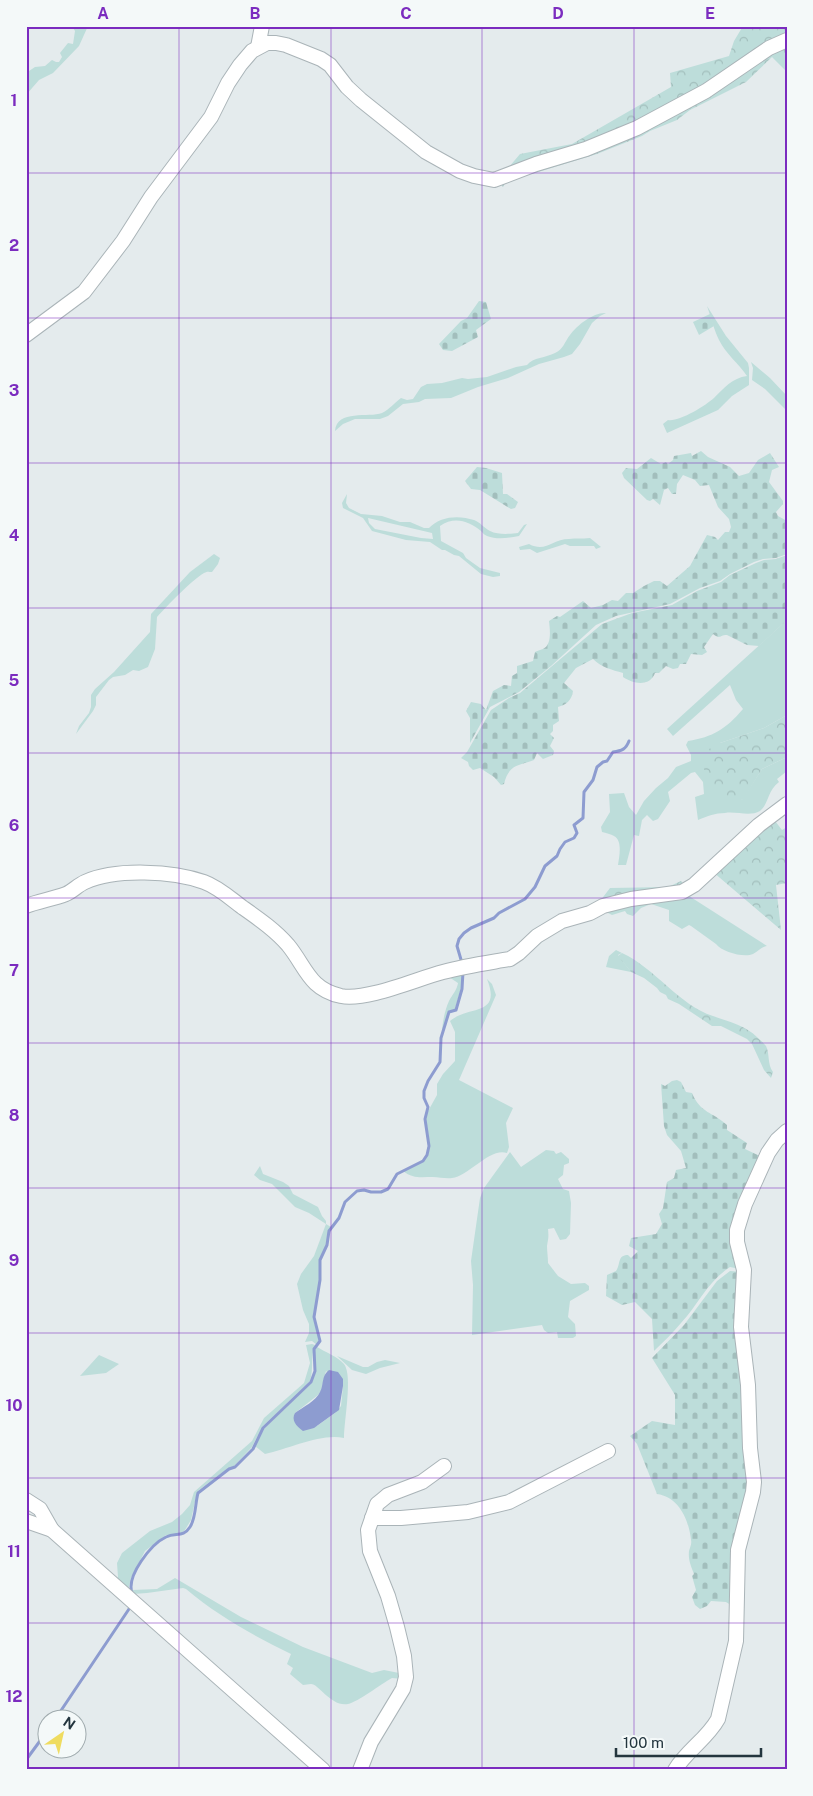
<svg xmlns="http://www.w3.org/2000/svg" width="813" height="1796" font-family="'Public Sans',sans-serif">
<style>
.grass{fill:#bdddda;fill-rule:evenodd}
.forest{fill:url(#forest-crowns)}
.cemetery{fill:url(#cemetery-stones)}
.water{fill:#8d9cd0}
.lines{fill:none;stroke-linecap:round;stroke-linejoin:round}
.stream{stroke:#8d9cd0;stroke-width:3}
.minor-casing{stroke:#aab4b8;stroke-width:16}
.minor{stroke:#fff;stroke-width:14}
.grid{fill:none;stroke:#7b2cbf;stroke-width:1;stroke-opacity:0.55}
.neatline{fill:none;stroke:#7b2cbf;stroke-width:2}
.grid-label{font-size:16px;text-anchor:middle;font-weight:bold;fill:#7b2cbf}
</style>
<defs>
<pattern id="forest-crowns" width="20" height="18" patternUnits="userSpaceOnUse" patternTransform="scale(1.25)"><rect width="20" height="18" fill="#bdddda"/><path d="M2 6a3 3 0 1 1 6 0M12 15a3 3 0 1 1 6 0" fill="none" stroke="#a2bebc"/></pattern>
<pattern id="cemetery-stones" width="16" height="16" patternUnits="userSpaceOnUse" patternTransform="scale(1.25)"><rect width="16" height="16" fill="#bdddda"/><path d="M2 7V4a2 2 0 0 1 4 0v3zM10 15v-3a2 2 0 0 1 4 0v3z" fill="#a2bebc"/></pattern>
</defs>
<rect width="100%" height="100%" fill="#e4ebed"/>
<!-- grass -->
<g class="grass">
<polygon points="72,26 88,26 79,46 53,73 39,80 26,95 26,73 35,67 45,66 52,60 56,62 59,62 62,57 60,53 68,43 73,44 75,31"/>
<path d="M707,306L726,336L748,363L749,368V385L732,396L718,410L667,433L663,424L668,420C679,422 705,406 714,398C724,388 732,378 747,376C738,363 726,354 719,340C714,330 711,317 707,306Z"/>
<path d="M606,313L600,316L592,323L580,344L572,354L564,357L539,364L508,378L478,387L451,398L425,399L419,402L403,404L388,416L380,419H355L343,424L335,431C337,409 369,418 382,413C390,409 394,403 401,398L407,400L413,399L421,387L427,384L442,383L462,378L468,379L487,377L516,367L527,365C533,357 546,358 555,353C563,350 565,341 570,335C577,325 594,312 606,313Z"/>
<polygon points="751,362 770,378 787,396 787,411 765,389 752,380 753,368"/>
<path d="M347,494L346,503L349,508L361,514L382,516L400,522H410L424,528H429C440,516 459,515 474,520C480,522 484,528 490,531C498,535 510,534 518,533L524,525L527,524L519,536C508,538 497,540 487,536C483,534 484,534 481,531C469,521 454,516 440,526L441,541L463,553L466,558L480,568L500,573V576L493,577L481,574L459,556L454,555L445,550H442L430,542L406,540L372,531L363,518L343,508L342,503ZM368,518L432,533L433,539L421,538L375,529L369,523Z"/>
<path d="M590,538L601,547L596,549L594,546H570L565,544L537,553L530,549L520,550L519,547L529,544C546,553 552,539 569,539C576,538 582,539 590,538Z"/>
<path d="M214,554L220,558L218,564L212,572C208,572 208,571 204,573C192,580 167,606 157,617L155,649L148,667L139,671L133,670L125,675L113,677L109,680L96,697V705L93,711L76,734L79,726L89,713L91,707V695L95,689L114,672L150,632L151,614L190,572Z"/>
<path d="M787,620V715L764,728L720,743L742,800L762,769L787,757V771L777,779L779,782C767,791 769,804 760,811C750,817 736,811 725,813C715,813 708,816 698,820L695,797L704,794L703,782L695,772L691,773L668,792L670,801L658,819L653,821L647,815L642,820L639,836L634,835L626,865H618C619,857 623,841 614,836C611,834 606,833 602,832L601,827L610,812L609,794L624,793L629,807L636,815L644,801L656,788L668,778L676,767L691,761V755L686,745L688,741C713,737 726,729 743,709L736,700L730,685L673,736L667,729Z"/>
<path d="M682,893L689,896L767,946C761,947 759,951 753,954C744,958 722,952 716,944L691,926L689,925L682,929L669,921V910L651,904L641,908L633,916L627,914L625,911L612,915L602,910Z"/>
<polygon points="616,950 622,953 618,955 631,972 606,967 609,956"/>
<path d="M463,970L461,988L455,1009L448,1012L446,1023L442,1030C443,1020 445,1010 449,1001C452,995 457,990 458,983L449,977Z"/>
<path d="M487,979L492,984L496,995L459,1080L513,1108L506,1123L509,1147L507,1153C490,1147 469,1176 452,1178C446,1179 439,1177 433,1177C421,1177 413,1179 403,1171L423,1161L428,1155L430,1146L426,1119L427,1113L437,1095V1084L443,1074L455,1061V1032L450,1021C469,1005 502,1017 487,979Z"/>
<path d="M546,1150L554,1151L556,1154L561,1152L569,1159V1163L564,1165L563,1175L558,1179L563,1189L569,1191L571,1203L570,1234L566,1239L560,1240L554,1228L548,1229C549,1238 548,1239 547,1246C547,1251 548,1257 548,1263L558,1276L571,1284L585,1283L589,1286V1290L570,1301L568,1317L575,1324L576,1336L573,1338H558L557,1332L548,1333L544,1330L542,1325L472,1335L473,1285L471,1261L480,1198L484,1188L510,1152L521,1167Z"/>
<polygon points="260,1166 263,1174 283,1182 289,1186 293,1194 318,1207 322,1216 326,1221 326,1224 331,1227 329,1231 326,1245 320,1260 320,1280 313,1317 319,1341 317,1345 312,1341 305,1342 309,1333 309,1324 303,1310 297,1284 301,1274 314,1256 326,1224 309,1213 295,1207 272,1184 260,1180 254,1175"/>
<path d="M312,1344L315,1345C310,1357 314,1369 310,1381L262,1427L252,1447L234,1466L227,1469L199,1490L196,1497L191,1520L185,1530L179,1535H166L145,1551L131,1578L129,1587L115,1583L118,1577L117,1563L122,1553L150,1531L172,1522L182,1514L190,1505L194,1492L252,1441L264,1418L304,1383L310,1363L306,1345Z"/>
<path d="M317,1347C325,1352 337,1356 344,1364C353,1375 344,1421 344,1438C321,1433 289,1449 265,1454L255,1446L264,1429L312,1382L315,1371L314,1349ZM326,1371L343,1386L341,1406L335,1413L317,1426L295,1413L318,1395L321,1391Z"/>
<polygon points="99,1355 119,1364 106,1373 80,1376"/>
<polygon points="337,1356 363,1367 368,1367 377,1362 385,1360 400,1363 380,1368 366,1374 352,1370"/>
<path d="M175,1578L241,1617L303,1647L372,1673L384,1670L399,1673L403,1679L392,1678C381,1684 358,1702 348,1704C331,1707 319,1684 311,1684C308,1684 306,1685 303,1685L290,1674L293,1668L287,1664L291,1654C254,1636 218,1616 186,1589L183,1588L147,1593L133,1594L132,1590L157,1589Z"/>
</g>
<!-- forest -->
<g class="forest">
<polygon points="743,26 787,26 787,36 725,74 627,128 509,167 520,154 572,144 671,87 670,73 729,56 734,41"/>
<polygon points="787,43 787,72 772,57 746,82 690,110 677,120 650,131 642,136 597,154 509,181 505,183 503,187 500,183 591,151"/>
<polygon points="787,715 787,757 762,769 743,800 724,795 706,776 700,754 720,743 764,728"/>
<polygon points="772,817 782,830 787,827 787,883 776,885 781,930 713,872"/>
<polygon points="681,881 685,886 597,905 610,888 668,887"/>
<path d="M622,953C655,968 679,1005 713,1016C730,1022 745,1025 758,1038C760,1040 764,1043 766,1046C770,1054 767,1064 773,1072L771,1078L764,1070L752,1044L747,1039L721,1026H712L679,1004L668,999L666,995L660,992L657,988L644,978L631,972L618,956Z"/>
</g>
<!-- cemetery -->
<g class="cemetery">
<polygon points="479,301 486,302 491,319 476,330 478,337 452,351 443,350 439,344 461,321 467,318"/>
<polygon points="710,314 714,326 699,335 693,322"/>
<path d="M701,451L708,457L730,467L739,476L749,473L758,460L770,453L779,467L772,470L769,482L783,501V504L776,512L778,516L787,521V554L776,558L763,559L754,562L730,574L720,581L700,588L670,604L616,616L596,625L551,666L519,692L490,707L470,743V718L466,711L471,702L481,704L486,710L493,691L504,685L511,686L512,676L517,673V666L533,661L535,652C537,651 540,650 543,649C552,645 550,630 549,621L557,616L560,617L583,601L591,608L603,605L612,600L618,601L626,593H633L644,586L654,581H660L667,586L690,566L707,535L715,537L718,540L725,532H729L731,527L729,519L718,507L709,485L700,486L695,480L683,475L677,484L676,494H672L668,488L664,490L660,505L653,499L650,501L647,500L624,478L622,473L626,468L637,469L651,458L661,464L666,462L668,464L673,460L674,456L691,453L692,456Z"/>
<polygon points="477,467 486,468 502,473 503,494 507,494 518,502 515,508 511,509 480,490 471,489 465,481"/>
<path d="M787,555V620L759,646L747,645L727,635C719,635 721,640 713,634L704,647L707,652L702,655L691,654L686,664H680L678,668L673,669L666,666L659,673H655C650,687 633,684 623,677V673C612,670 601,667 593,659L576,668L564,683L573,691C572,700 566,705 558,707L559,721L553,725V731L550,734L554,738L550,746L554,751L553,755L543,759L537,753L534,760C518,766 509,764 504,784L501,785L494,777L480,768L473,770L469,766L468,762L461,758L467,752L491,710L509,698L520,693L602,624L632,613L672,605L697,591L721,582L730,575L756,563L764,560L776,559Z"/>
<path d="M677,1080L681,1082L686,1092L692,1093C700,1113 713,1112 727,1125V1130L747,1143L745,1149L764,1158L742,1201L740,1269L730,1267C708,1281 698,1305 681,1323C673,1333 663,1342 654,1351L652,1319L635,1302L622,1305L606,1296L607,1275L616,1271C621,1264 617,1255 628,1255L631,1258L638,1251L629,1246L631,1238L656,1234L662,1224L659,1214L663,1208L667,1182L674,1178L676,1170L686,1168L681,1151L667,1135L664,1126L661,1084L665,1086L672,1081Z"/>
<path d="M730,1271L741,1272L750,1469L734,1607L726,1602L711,1601L707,1606L700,1609L695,1605L692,1597L696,1590L692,1576L694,1574C691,1566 688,1560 689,1551C690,1547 692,1544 691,1540C689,1520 679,1497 657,1494L637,1444L630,1436L652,1421L675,1425V1395L652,1358L684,1325L717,1281Z"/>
</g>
<!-- water -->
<path class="water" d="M329,1370L338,1372L343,1379V1386L339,1410L314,1428L303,1431C296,1426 291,1420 295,1413C303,1407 316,1401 320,1392C324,1385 321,1376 329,1370Z"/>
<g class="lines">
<!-- stream -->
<g class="stream">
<path d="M462,963L457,946L459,939L464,933L471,928L494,918L499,913L525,899L535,887L545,866L557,856L560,849L565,842L574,838L577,833L574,825L583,818L584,792L593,780L597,767L603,762L607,761L613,752C622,751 626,749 629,741"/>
<path d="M132,1593C126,1576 151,1544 166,1537C176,1532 183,1538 190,1527C196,1518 195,1504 198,1493L229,1469L235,1467L253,1449L263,1428L311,1382L315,1371L314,1349L320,1341L314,1317L320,1280V1260L327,1245L329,1231L339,1218L345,1202L357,1191L364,1190L371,1192H381L388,1189L397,1174L423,1161L427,1155L429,1146L425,1119L428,1107L424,1098V1091L428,1081L440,1062L441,1038L449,1012L456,1010L462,989L463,972"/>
<polyline points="56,1718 131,1606"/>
<polyline points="26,1760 48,1730"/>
</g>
<!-- minor casing -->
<g class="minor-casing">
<g id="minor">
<polyline points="258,47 262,26"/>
<polyline points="26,335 84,292 123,241 151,197 211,117 228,83 240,65 252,51 267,43 276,43 286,45 321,59 330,65 347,87 361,100 426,152 460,171 474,176 494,180 536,164 586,149 637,128 706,91 769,48 787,40"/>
<path d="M26,906C39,901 53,899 66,894C73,891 78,885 85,882C116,868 173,871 204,882C218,887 230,898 242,907C259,919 275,930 288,945C306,967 309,989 341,996C367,1001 416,979 443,972C465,966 487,963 510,959L519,953L537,936L562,921L590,913L603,906L631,899L682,892L694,885L759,825L787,804"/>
<polyline points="26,1500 40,1509 52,1530"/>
<polyline points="372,1518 401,1518 468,1512 509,1502 608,1451"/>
<polyline points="26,1521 52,1530 323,1770"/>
<polyline points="360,1770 371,1742 403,1689 406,1677 404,1656 397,1627 388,1596 370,1551 368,1530 377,1504 382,1500 388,1495 422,1482 444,1466"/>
<path d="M675,1770C686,1751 707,1739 718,1719L736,1641L738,1550L753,1492L754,1482L750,1448L748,1385L741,1327L744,1270L737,1242V1230L745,1204L768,1153L777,1140L787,1131"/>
</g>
</g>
<!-- minor -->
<use href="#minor" class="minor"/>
</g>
<!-- grid -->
<path class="grid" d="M179,26V1770M331,26V1770M482,26V1770M634,26V1770M26,173H787M26,318H787M26,463H787M26,608H787M26,753H787M26,898H787M26,1043H787M26,1188H787M26,1333H787M26,1478H787M26,1623H787"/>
<!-- border -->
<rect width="813" height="1796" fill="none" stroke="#f4f9f9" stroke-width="55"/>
<!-- north arrow -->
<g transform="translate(62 1734) rotate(34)"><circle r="24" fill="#f4f9f9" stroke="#a0abae"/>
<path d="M0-4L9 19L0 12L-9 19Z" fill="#efdc60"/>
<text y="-8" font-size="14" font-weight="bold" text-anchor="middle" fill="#23353e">N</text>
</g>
<!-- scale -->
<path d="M616 1748v8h145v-8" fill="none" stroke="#23353e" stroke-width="2.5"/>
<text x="623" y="1748" font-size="15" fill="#23353e" stroke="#f4f9f9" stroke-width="4" paint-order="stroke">100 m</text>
<rect x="28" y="28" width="758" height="1740" class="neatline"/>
<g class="grid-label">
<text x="103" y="19">A</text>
<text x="255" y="19">B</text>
<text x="406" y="19">C</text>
<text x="558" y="19">D</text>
<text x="710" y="19">E</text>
<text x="14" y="106">1</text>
<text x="14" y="251">2</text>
<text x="14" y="396">3</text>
<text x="14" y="541">4</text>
<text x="14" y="686">5</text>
<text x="14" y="831">6</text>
<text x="14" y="976">7</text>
<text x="14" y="1121">8</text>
<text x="14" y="1266">9</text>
<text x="14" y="1411">10</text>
<text x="14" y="1557">11</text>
<text x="14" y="1702">12</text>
</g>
</svg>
